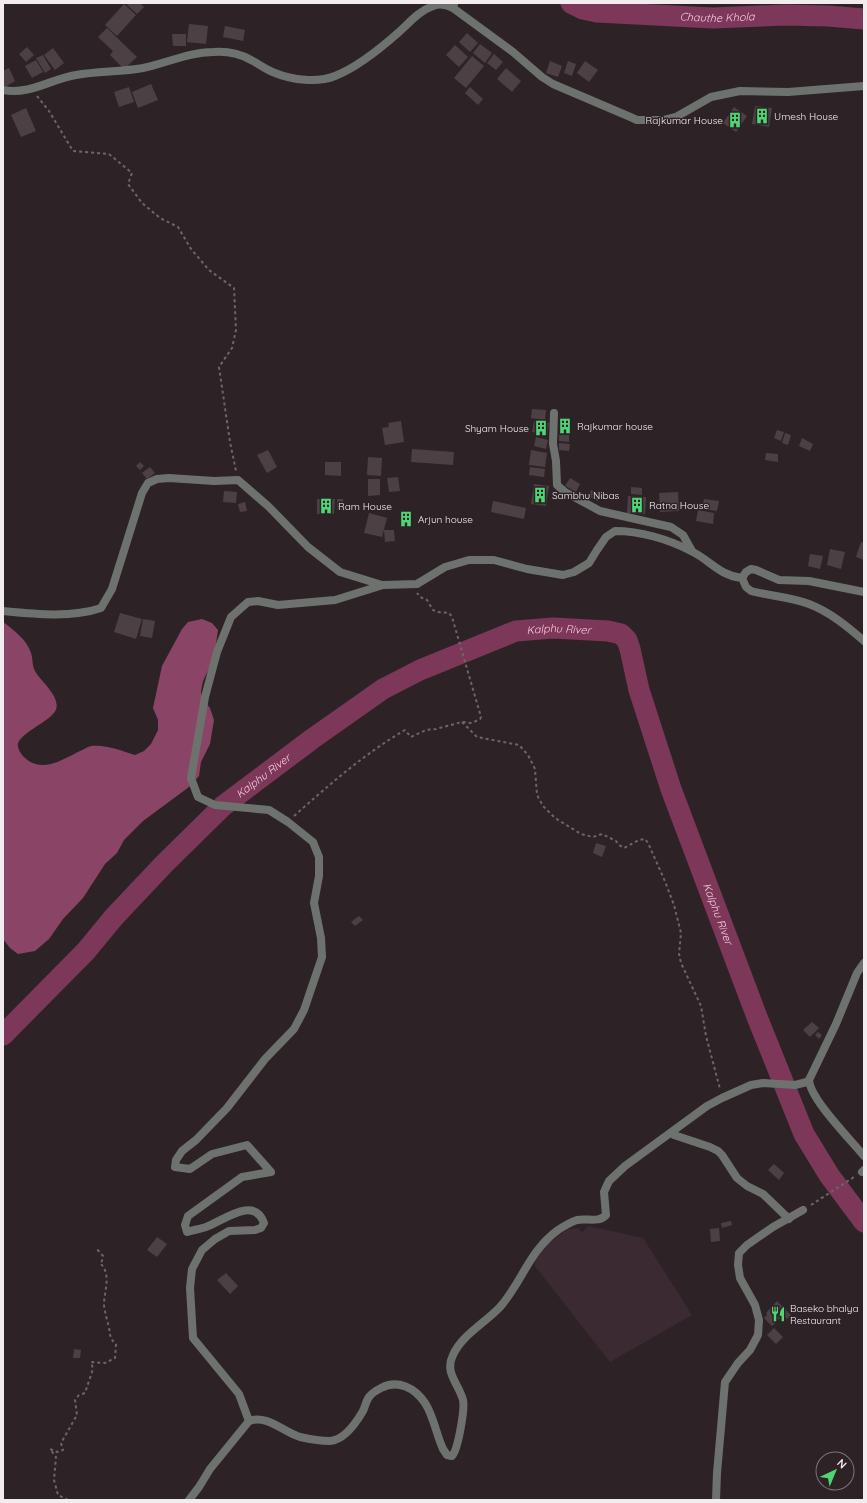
<svg xmlns="http://www.w3.org/2000/svg" width="867" height="1503" font-family="Quicksand,sans-serif">
<style>
.built{fill:#3b2a31}
.forest{fill:#8a4465}
.lines{fill:none;stroke-linecap:round;stroke-linejoin:round}
.river{stroke:#7c3759;stroke-width:21}
.building{fill:#4c4045}
.path{stroke:#6e6569;stroke-width:2;stroke-dasharray:3 3;stroke-linecap:butt}
.street{stroke:#6e726f;stroke-width:8}
.labels{text-anchor:middle;stroke-width:3;stroke-linejoin:round;paint-order:stroke}
.poi-label{font-size:10px;fill:#f3ecef;stroke:#2d2327;text-anchor:start}
.water-label{font-size:11px;font-style:italic;fill:#f5cadc;stroke:#2d2327}
</style>
<rect width="100%" height="100%" fill="#2d2327"/>
<!-- built -->
<polygon class="built" points="588,1226 643,1238 692,1315 610,1362 535,1266 535,1256 541,1249 568,1229 579,1228 582,1233"/>
<!-- forest -->
<path class="forest" d="M202,619L212,623L218,630L214,658L203,681L201,691L202,698L210,708L214,720L210,744L201,762L199,776L189,787L143,821L124,840L117,853L105,864L83,898L63,919L49,939L35,951L18,954L10,948L3,939V622C14,630 27,640 31,653C33,659 32,666 35,671C41,682 66,701 53,714C45,723 22,733 18,743C17,748 21,754 24,757C41,774 62,760 80,751C83,750 87,747 91,746C104,744 123,751 135,755L144,751L151,744L158,730V720L153,708L162,666L182,629L188,622Z"/>
<g class="lines">
<!-- river -->
<g class="river">
<path id="s1" d="M571,3L583,9L597,12L713,18L785,15L828,16L864,19"/>
<path id="s2" d="M3,1035L86,951L114,917L164,864L223,806L312,739L383,689L420,670L516,631L553,628L608,631L621,634L627,640L630,649L639,690L671,789L757,1017L804,1134L829,1175L864,1222"/>
</g>
</g>
<!-- building -->
<g class="building">
<polygon points="128,3 140,3 144,7 137,14 127,5"/>
<polygon points="124,4 136,15 117,36 105,25"/>
<polygon points="189,24 208,26 206,44 187,42"/>
<polygon points="225,26 245,30 243,41 223,37"/>
<polygon points="107,28 137,57 124,69 110,55 113,51 98,37"/>
<polygon points="467,33 478,43 470,52 459,42"/>
<polygon points="172,34 186,34 186,46 173,46"/>
<polygon points="480,44 492,53 485,63 473,53"/>
<polygon points="455,45 468,57 459,67 446,55"/>
<polygon points="27,47 34,55 26,62 19,54"/>
<polygon points="53,48 64,63 55,70 44,55"/>
<polygon points="494,54 503,62 496,70 487,63"/>
<polygon points="43,55 51,69 45,73 36,58"/>
<polygon points="472,56 484,66 466,88 454,78"/>
<polygon points="36,60 43,72 32,78 25,66"/>
<polygon points="550,61 562,66 558,77 546,73"/>
<polygon points="568,61 576,64 572,76 564,73"/>
<polygon points="585,61 598,70 589,82 577,73"/>
<polygon points="9,68 15,81 5,87 3,83 3,71"/>
<polygon points="506,68 521,81 512,92 497,79"/>
<polygon points="151,84 158,100 138,108 132,92"/>
<polygon points="129,87 134,102 119,107 114,92"/>
<polygon points="470,87 483,99 478,105 465,93"/>
<polygon points="755,106 772,108 769,127 752,124"/>
<polygon points="734,107 747,116 736,132 723,123"/>
<polygon points="26,108 36,131 21,137 11,115"/>
<polygon points="532,409 546,410 545,420 531,418"/>
<polygon points="560,417 571,418 570,434 559,433"/>
<polygon points="401,421 404,442 385,445 382,428 389,427 388,423"/>
<polygon points="534,421 549,423 547,435 532,432"/>
<polygon points="777,430 784,432 781,441 774,438"/>
<polygon points="785,433 791,435 788,445 782,443"/>
<polygon points="559,435 569,435 569,442 559,441"/>
<polygon points="536,437 548,440 546,449 534,446"/>
<polygon points="802,438 813,444 810,451 799,446"/>
<polygon points="559,443 570,444 569,451 559,450"/>
<polygon points="412,449 454,452 453,465 411,462"/>
<polygon points="268,450 277,467 267,473 257,455"/>
<polygon points="531,450 547,453 545,467 529,465"/>
<polygon points="766,453 778,454 778,462 765,460"/>
<polygon points="368,457 382,458 381,476 367,475"/>
<polygon points="140,462 144,466 140,470 136,466"/>
<polygon points="325,462 341,462 341,476 325,475"/>
<polygon points="150,467 155,473 147,479 142,473"/>
<polygon points="530,467 545,469 544,477 529,475"/>
<polygon points="398,477 400,491 389,492 387,478"/>
<polygon points="570,478 580,484 576,492 565,486"/>
<polygon points="368,479 380,479 380,495 368,496"/>
<polygon points="534,484 549,486 546,506 531,504"/>
<polygon points="631,487 642,488 642,495 631,494"/>
<polygon points="591,490 601,494 598,501 589,497"/>
<polygon points="224,491 237,492 236,503 223,502"/>
<polygon points="678,492 679,511 660,512 659,493"/>
<polygon points="628,496 646,497 645,514 627,513"/>
<polygon points="317,499 335,499 334,514 317,514"/>
<rect x="337" y="499" width="6" height="11"/>
<polygon points="704,499 719,501 717,511 702,509"/>
<polygon points="493,501 526,508 524,519 491,512"/>
<polygon points="245,502 247,511 240,512 238,504"/>
<polygon points="698,510 714,513 713,524 696,521"/>
<polygon points="401,511 412,512 411,527 400,526"/>
<polygon points="369,513 387,518 382,537 364,533"/>
<polygon points="384,530 394,530 395,541 385,542"/>
<polygon points="861,542 864,543 864,560 856,557"/>
<polygon points="830,549 845,552 841,569 827,565"/>
<polygon points="810,554 823,556 820,569 808,566"/>
<polygon points="120,613 142,619 136,639 114,632"/>
<polygon points="143,619 155,621 152,638 140,636"/>
<polygon points="596,843 606,846 602,857 593,853"/>
<polygon points="359,916 363,920 355,926 351,922"/>
<polygon points="812,1022 819,1028 810,1037 803,1030"/>
<polygon points="818,1032 822,1035 819,1039 815,1035"/>
<polygon points="774,1164 784,1173 779,1180 768,1170"/>
<polygon points="731,1221 732,1225 722,1228 721,1223"/>
<polygon points="719,1228 720,1241 711,1242 710,1229"/>
<polygon points="157,1237 167,1244 157,1257 147,1250"/>
<polygon points="226,1273 238,1286 230,1294 217,1280"/>
<polygon points="777,1301 791,1315 787,1319 783,1315 772,1326 764,1318 767,1315 766,1313"/>
<polygon points="774,1328 783,1337 776,1344 767,1335"/>
<polygon points="74,1349 81,1350 80,1358 73,1358"/>
</g>
<g class="lines">
<!-- path -->
<g class="path">
<polyline points="37,96 49,111 73,151 109,154 132,173 128,184 142,203 160,218 178,227 191,249 209,270 234,288 236,330 232,348 219,367 230,442 236,471"/>
<polyline points="462,722 477,737 519,745 528,755 535,769 537,795 543,806 555,818 581,834 593,837 602,834 616,841 619,845 624,848 639,840 645,839 648,843 664,879 674,905 681,933 679,954 681,963 701,1006 706,1036 720,1089"/>
<path d="M294,816C329,785 364,754 405,730L411,737L426,730L436,729L462,722L472,723L480,719L481,717L452,617L449,613L438,612L433,610L427,600L420,597L417,593"/>
<polyline points="811,1205 854,1177"/>
<path d="M68,1500L58,1495L54,1480L56,1457L50,1449L57,1452L63,1450L61,1443L77,1415L75,1400L79,1395L85,1393L93,1369L91,1362L105,1363L115,1358L116,1344C110,1339 110,1335 109,1327C107,1320 105,1313 104,1305C104,1291 112,1274 100,1263L102,1261L103,1256L96,1248"/>
</g>
<!-- street -->
<g class="street">
<polyline points="454,4 453,8 513,52 542,77 553,84 628,116 637,120 664,120 676,117 711,97 740,91 788,92 864,86"/>
<path d="M3,90C30,95 51,79 76,75C98,71 121,72 143,68C167,63 189,52 213,52C227,51 239,53 251,60C259,64 266,70 275,73C292,80 318,83 335,76C358,67 381,48 399,32C410,22 419,11 433,6C440,3 447,5 453,8"/>
<polyline points="554,413 553,444 556,461 557,485 565,492 600,511 671,527 683,535 692,551"/>
<path d="M742,578L746,587L751,591C770,596 791,597 809,604C830,612 848,627 864,641"/>
<polyline points="742,578 746,572 751,569 756,570 779,580 809,581 864,592"/>
<path d="M3,611C34,614 72,618 101,608L112,589L142,493L148,483L157,479L169,478L214,481L238,480L268,506L308,547L340,572L382,585"/>
<path d="M864,963L857,973L836,1024L809,1080C810,1099 851,1140 864,1156"/>
<polyline points="672,1132 674,1135 710,1147 718,1151 722,1155 737,1178 747,1186 763,1194 789,1219"/>
<polyline points="862,1172 864,1170"/>
<path d="M249,1421C267,1414 283,1432 300,1437C309,1439 320,1441 330,1441C344,1440 356,1423 363,1411C365,1407 366,1401 369,1397C372,1393 377,1390 381,1388C398,1379 415,1388 425,1403C434,1417 436,1434 443,1449L447,1455L452,1456C458,1450 465,1409 463,1400C459,1384 444,1373 453,1355C462,1335 485,1323 500,1307C522,1282 529,1251 558,1230C564,1226 571,1222 577,1220C587,1218 599,1223 606,1215L604,1192L609,1181L625,1166L707,1106L722,1098L751,1085L763,1083L795,1085L807,1082L809,1080"/>
<path d="M189,1500L199,1487L210,1469L249,1421L239,1394L193,1338L190,1288L192,1269L202,1250L215,1239L229,1231L255,1230L261,1228L264,1223C254,1195 223,1221 206,1227C200,1229 193,1230 187,1232L185,1225L188,1216L242,1177L271,1172L247,1145L212,1154L190,1169L175,1167L176,1160L182,1151L196,1140L227,1108L265,1059L294,1029L304,1010L322,957L321,938L314,903L319,876V857L313,842L288,822L269,810L215,805L198,797L191,778L205,697L217,652L231,617L248,602L258,601L278,605L335,600L383,585L417,584L445,567L469,560H494L527,569L563,575L574,572L589,563L597,550L606,537L615,531C640,531 668,539 691,551C710,560 720,576 742,578"/>
<polyline points="716,1500 717,1473 725,1382 738,1363 750,1350 758,1335 759,1320 755,1305 740,1278 738,1265 739,1253 747,1245 773,1227 803,1210"/>
</g>
</g>
<!-- icons -->
<defs>
<g id="building-bare" transform="scale(1.2)"><path d="M-4-6H4V6H1V3H-1V6H-4ZM-2.5-4.3h1.7v1.8h-1.7ZM.8-4.3h1.7v1.8H.8ZM-2.5-1h1.7V.8h-1.7ZM.8-1h1.7V.8H.8Z" fill="#4ed675" stroke="#2d2327" stroke-width="2.5" paint-order="stroke"/></g>
<g id="restaurant-bare" transform="scale(1.2)"><path d="M-5-6h1v4h1v-4h1v4h1v-4h1v5L-1.5 .5V6h-2V.5L-5-1ZM5-6V6H3V1.5H1.5Q1.5-4 5-6Z" fill="#4ed675" stroke="#2d2327" stroke-width="2.5" paint-order="stroke"/></g>
</defs>
<g fill-rule="evenodd">
<use href="#building-bare" x="762" y="116"/>
<use href="#building-bare" x="735" y="120"/>
<use href="#building-bare" x="565" y="426"/>
<use href="#building-bare" x="541" y="428"/>
<use href="#building-bare" x="540" y="495"/>
<use href="#building-bare" x="637" y="505"/>
<use href="#building-bare" x="326" y="506"/>
<use href="#building-bare" x="406" y="519"/>
<use href="#restaurant-bare" x="778" y="1314"/>
</g>
<g class="labels">
<!-- poi labels -->
<g class="poi-label">
<text x="774" y="120">Umesh House</text>
<text x="723" y="124" text-anchor="end">Rajkumar House</text>
<text x="577" y="430">Rajkumar house</text>
<text x="529" y="432" text-anchor="end">Shyam House</text>
<text x="552" y="499">Sambhu Nibas</text>
<text x="649" y="509">Ratna House</text>
<text x="338" y="510">Ram House</text>
<text x="418" y="523">Arjun house</text>
<text x="790" y="1312">Baseko bhalya<tspan x="790" dy="12">Restaurant</tspan></text>
</g>
<!-- water labels -->
<g class="water-label">
<text dy="4" stroke="none"><textPath href="#s1" startOffset="148">Chauthe Khola</textPath></text>
<text dy="4" stroke="none"><textPath href="#s2" startOffset="704">Kalphu River</textPath></text>
<text dy="4" stroke="none"><textPath href="#s2" startOffset="368">Kalphu River</textPath></text>
<text dy="4" stroke="none"><textPath href="#s2" startOffset="1064">Kalphu River</textPath></text>
</g>
</g>
<!-- border -->
<rect width="867" height="1503" fill="none" stroke="#f3ecef" stroke-width="8"/>
<!-- north arrow -->
<g transform="translate(835 1471) rotate(44)"><circle r="19" fill="#2d2327" stroke="#7c7377"/>
<path d="M0-3L7 15L0 10L-7 15Z" fill="#4ed675"/>
<text y="-6" font-size="11" font-weight="bold" text-anchor="middle" fill="#f3ecef">N</text>
</g>
</svg>
